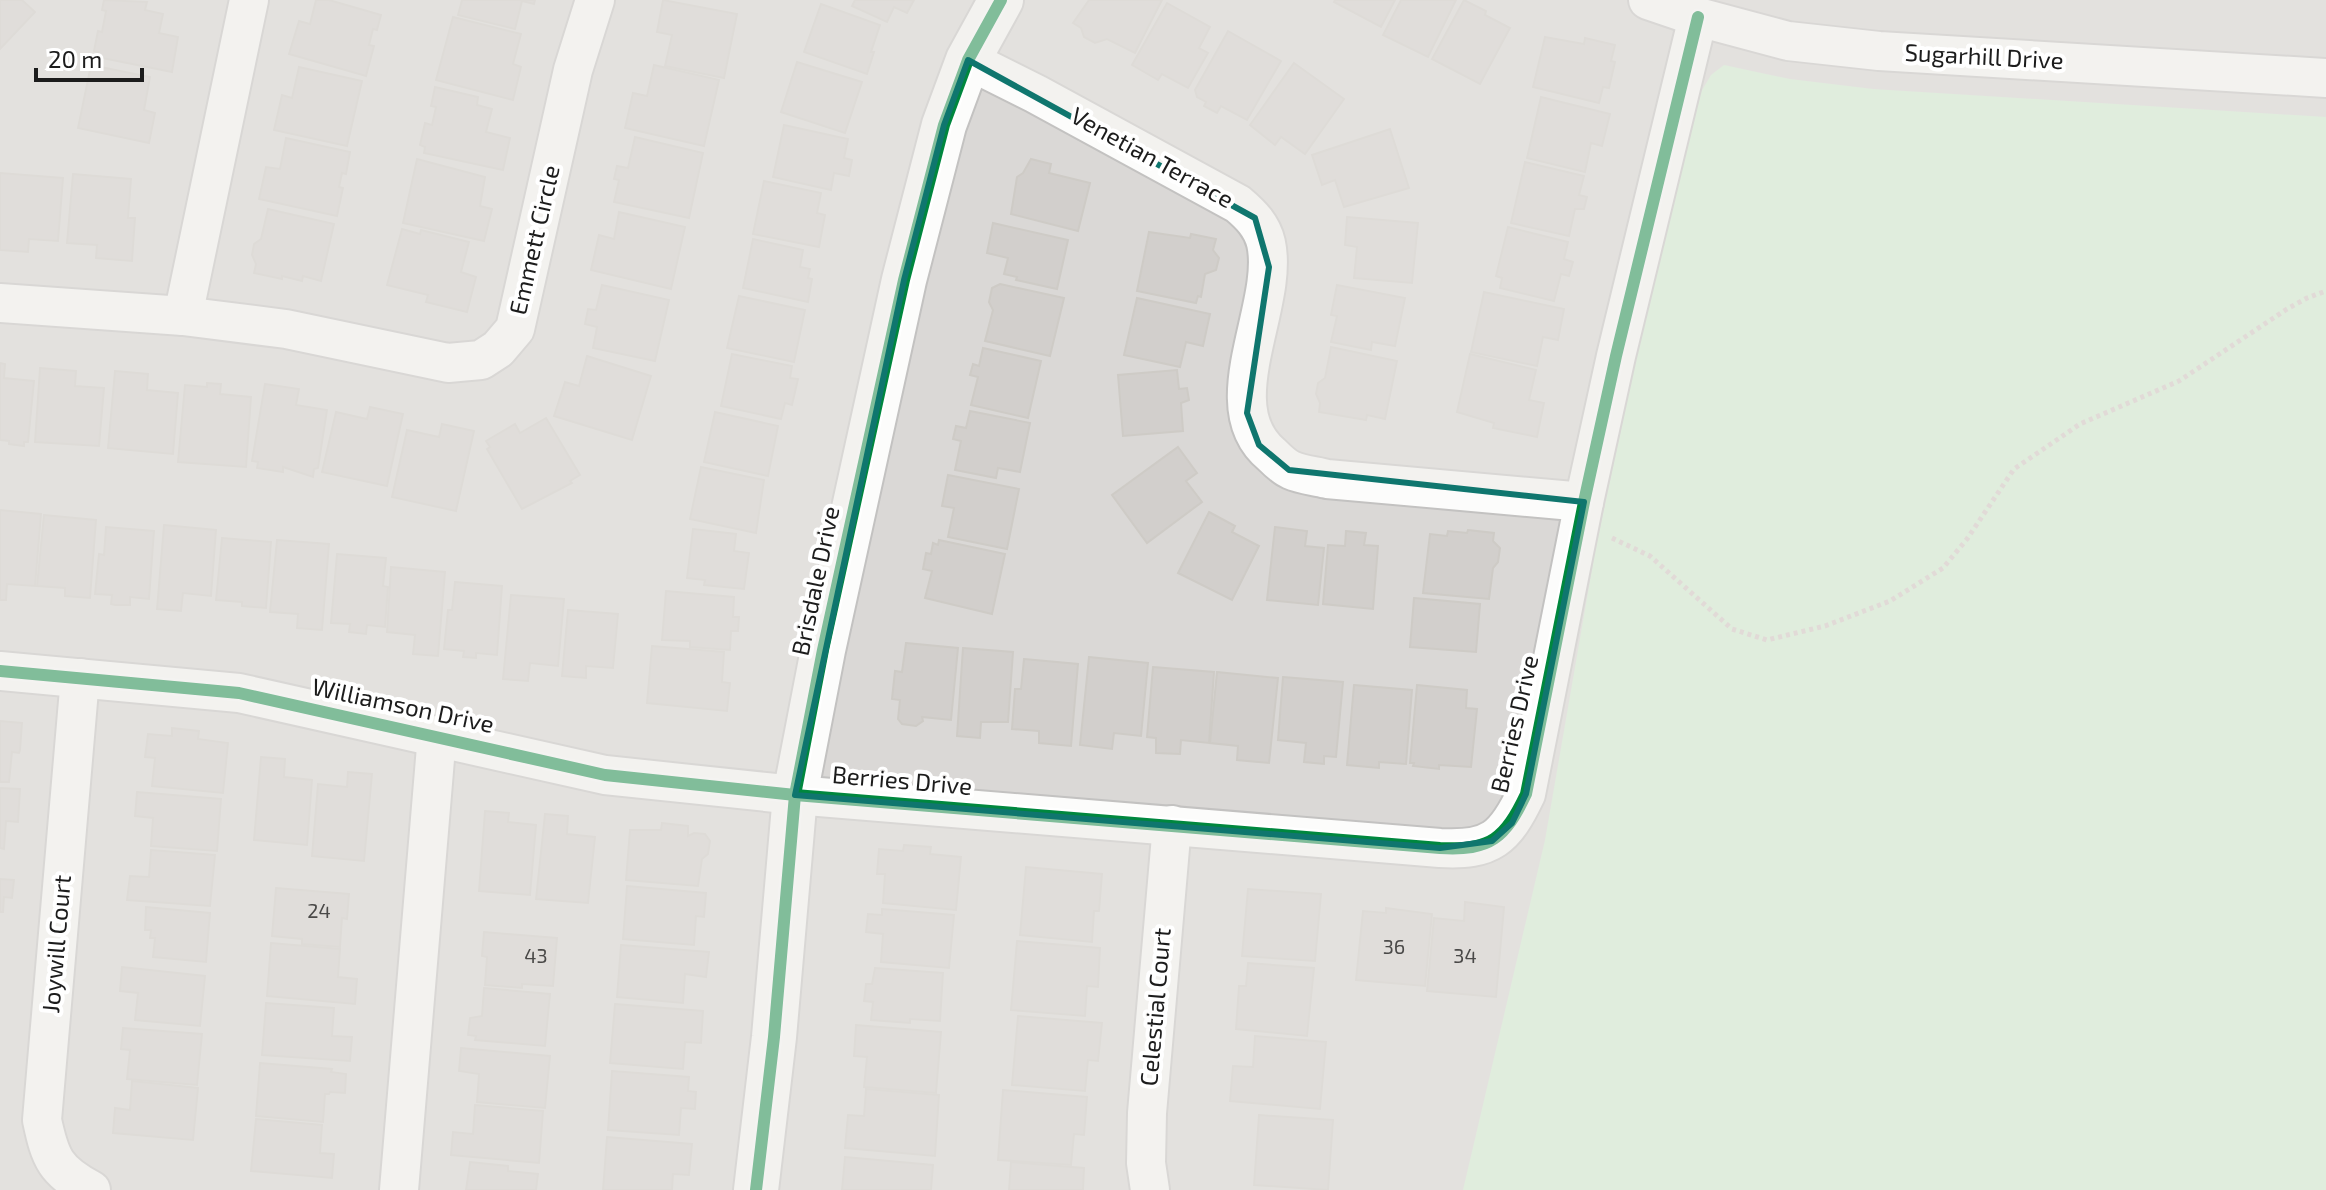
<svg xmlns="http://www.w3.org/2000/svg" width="2326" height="1190" font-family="'Exo 2',sans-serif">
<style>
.residential{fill:#dad8d6}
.park{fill:#d3f1d3}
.building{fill:#d2cfcc;stroke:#cecbc6;stroke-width:2}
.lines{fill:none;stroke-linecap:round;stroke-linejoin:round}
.minor-casing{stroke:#c3c2c1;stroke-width:42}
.tertiary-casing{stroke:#c3c2c1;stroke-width:48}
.path{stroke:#d5c8c5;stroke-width:5;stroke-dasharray:4 4;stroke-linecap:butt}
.minor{stroke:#fcfcfb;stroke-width:38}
.tertiary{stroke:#fcfcfb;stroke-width:44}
.cycleway-casing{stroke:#fff;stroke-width:17}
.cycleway{stroke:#00873e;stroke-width:12}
.marked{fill:none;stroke:#0f766e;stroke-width:6;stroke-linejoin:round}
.labels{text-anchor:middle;stroke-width:8;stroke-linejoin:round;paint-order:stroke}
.number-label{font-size:20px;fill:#4a4948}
.street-label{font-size:24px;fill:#1c1c1c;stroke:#fff}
</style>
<rect width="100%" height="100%" fill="#ebe9e5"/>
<!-- residential -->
<rect class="residential" x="0" y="0" width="2326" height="1190"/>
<!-- park -->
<polygon class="park" points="1724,65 1790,79 1873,89 2326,117 2326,1190 1463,1190 1545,840 1595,552 1637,354 1701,92 1711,75"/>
<!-- building -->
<g class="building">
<polygon points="0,0 22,0 35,12 0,49"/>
<polygon points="104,0 147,2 145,10 163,14 159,33 178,37 172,72 97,57 98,52 94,51 98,31 102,32 106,11 102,10"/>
<polygon points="316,0 329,0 381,15 377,30 373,29 369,45 374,46 366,76 289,54 299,21 310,24"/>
<polygon points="462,0 535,0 534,4 522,1 515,29 458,15"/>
<polygon points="663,0 737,14 724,78 665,66 672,35 657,32"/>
<polygon points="855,0 914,0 907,13 894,7 887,22 852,6"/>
<polygon points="1089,0 1162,0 1135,53 1107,39 1095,43 1084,37 1081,28 1073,23"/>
<polygon points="1335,0 1395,0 1381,27 1334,2"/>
<polygon points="1401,0 1456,0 1428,57 1383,35"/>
<polygon points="1464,0 1486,11 1485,15 1510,28 1480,84 1432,59"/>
<polygon points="1167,3 1210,27 1199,48 1208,53 1188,88 1162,74 1158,80 1132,65"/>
<polygon points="821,4 880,25 871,52 874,52 867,74 804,52"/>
<polygon points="453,17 521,34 513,64 521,67 513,100 436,80"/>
<polygon points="1228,31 1281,61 1247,120 1221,106 1217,113 1204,106 1206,102 1197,97 1195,90"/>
<polygon points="1545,37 1584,44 1585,38 1615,45 1611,61 1615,62 1609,88 1603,87 1599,103 1533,87"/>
<polygon points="797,62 862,82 845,133 781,112"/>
<polygon points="1294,63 1344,99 1305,154 1281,137 1275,145 1250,125"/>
<polygon points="91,65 150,77 144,110 155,113 149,143 78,128"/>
<polygon points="654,65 719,80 704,146 625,128 633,93 647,96"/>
<polygon points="299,67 362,81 347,146 274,130 282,95 292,98"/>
<polygon points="435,87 478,97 477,105 492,109 486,132 510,138 503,170 424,153 425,147 420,145 425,123 432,125 436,107 431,106"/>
<polygon points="1541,97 1610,114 1602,146 1591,143 1585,172 1527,158"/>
<polygon points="784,125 848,139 844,158 852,160 849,176 834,173 831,190 773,177"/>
<polygon points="1390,129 1409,188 1344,207 1335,180 1322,185 1312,155"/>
<polygon points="635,137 703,153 689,218 614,202 619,180 614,179 617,166 628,168"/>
<polygon points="286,138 350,152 346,174 342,173 339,187 343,188 337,216 259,199 266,167 280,169"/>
<polygon points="417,159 485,177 480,206 492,209 484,241 403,223"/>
<polygon points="1031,159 1051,164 1049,173 1090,183 1078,231 1011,214 1017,177 1023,173"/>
<polygon points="1525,162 1584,176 1579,195 1587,197 1584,209 1575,209 1569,236 1511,223"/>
<polygon points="0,173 63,178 58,241 29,239 28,252 0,250"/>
<polygon points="73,174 131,179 128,218 135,218 132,261 96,258 97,245 67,243"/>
<polygon points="764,181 821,193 817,213 825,215 819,247 753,234"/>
<polygon points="268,209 334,224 321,281 303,276 302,281 282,276 282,279 254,273 256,264 252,255 254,244 261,239"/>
<polygon points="619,212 685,227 671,289 591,270 599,235 614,239"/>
<polygon points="1347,217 1418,223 1412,283 1354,278 1357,247 1345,245"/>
<polygon points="993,223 1068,240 1057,289 1016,280 1017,277 1004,274 1008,258 987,253"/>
<polygon points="1508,227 1568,242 1564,259 1573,262 1569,276 1561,274 1554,301 1500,288 1502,278 1496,276"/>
<polygon points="402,229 420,234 421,230 469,242 461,272 476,277 467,312 426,302 428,295 387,285"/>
<polygon points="1149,232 1190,238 1191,234 1216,239 1213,250 1219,258 1216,270 1205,274 1201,297 1198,296 1196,303 1137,291"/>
<polygon points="753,239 803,250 800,267 810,269 808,278 812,279 808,302 743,288"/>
<polygon points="1000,284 1064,298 1050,356 985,341 993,310 989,302 992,288"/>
<polygon points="602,285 669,300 655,361 593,348 597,327 585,324 588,309 596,310"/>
<polygon points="1337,285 1405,298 1395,346 1372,342 1371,350 1331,342 1337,316 1331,315"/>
<polygon points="1484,292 1564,309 1558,340 1543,337 1537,366 1471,352"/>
<polygon points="739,296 805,310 794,362 727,348"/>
<polygon points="1137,298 1210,314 1203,346 1186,342 1180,367 1124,355"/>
<polygon points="1331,347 1397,361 1385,419 1367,415 1366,420 1319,412 1320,403 1316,394 1318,383 1325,378"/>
<polygon points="983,348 1041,361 1028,418 971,405 978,377 970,375 973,364 979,366"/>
<polygon points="732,354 792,366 790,378 798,379 792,405 785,403 781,419 721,406"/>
<polygon points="1470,354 1536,370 1529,400 1544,403 1537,437 1493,428 1494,423 1457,412"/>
<polygon points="587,356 651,376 632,440 554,416 565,382 579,386"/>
<polygon points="0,363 5,364 4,378 34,381 28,442 24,442 24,446 9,444 9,441 0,440"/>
<polygon points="40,368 76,371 75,386 104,388 99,446 35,442"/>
<polygon points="1177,370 1179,389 1187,388 1189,400 1181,403 1183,431 1123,436 1118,375"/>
<polygon points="115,371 148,374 147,390 178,393 173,454 108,448"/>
<polygon points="207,383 221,384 220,394 251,397 246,467 178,462 185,385 207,387"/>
<polygon points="265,384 299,389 296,405 327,410 318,468 314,469 313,477 283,467 283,472 257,468 258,462 252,461"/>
<polygon points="370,407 403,414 387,486 322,472 336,412 367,419"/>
<polygon points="970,411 1030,423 1020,472 998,468 996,478 955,470 961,441 953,439 956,426 966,428"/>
<polygon points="715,412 778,426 768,476 704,462"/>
<polygon points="546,418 580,475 570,481 572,483 522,509 487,449 490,447 486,441 515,424 520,433"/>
<polygon points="442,424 474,431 456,511 392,497 407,430 439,437"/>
<polygon points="1178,447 1197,473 1186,481 1202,502 1147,543 1112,495"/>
<polygon points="701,467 764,480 756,533 690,519"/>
<polygon points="948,475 1019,489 1007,549 948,537 954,508 942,506"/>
<polygon points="0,510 41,514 35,586 7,584 6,600 0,600"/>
<polygon points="1209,512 1235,526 1232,532 1259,546 1232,600 1178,573"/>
<polygon points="44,515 96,520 90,598 65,596 65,588 37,586"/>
<polygon points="164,525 216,530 211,596 183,593 181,611 157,609"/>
<polygon points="106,527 154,531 149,599 130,597 130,605 115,605 111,604 112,595 95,594 99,554 104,555"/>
<polygon points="1275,527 1307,531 1305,546 1324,548 1318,605 1267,600"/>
<polygon points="693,529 736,534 734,551 749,553 744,589 704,585 705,580 687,578"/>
<polygon points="1468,530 1494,533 1493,541 1500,548 1498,562 1493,568 1489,599 1423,593 1430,534 1447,536 1448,531 1467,533"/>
<polygon points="1346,531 1366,533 1364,545 1378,546 1373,609 1323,604 1328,545 1345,546"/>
<polygon points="222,538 271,542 266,608 242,606 242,602 216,600"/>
<polygon points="277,540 329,544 322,630 297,628 298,614 270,612"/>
<polygon points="939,540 1005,554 992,614 925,598 932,571 923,569 926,553 931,554 933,543 938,545"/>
<polygon points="337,554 386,558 383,586 388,587 385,627 367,625 366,634 349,632 350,624 331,623"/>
<polygon points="391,567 445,572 438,656 413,654 415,635 387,632"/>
<polygon points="455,582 502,586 497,655 476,653 476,658 463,657 464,651 444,649 448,610 452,610"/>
<polygon points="666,591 734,597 733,617 739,617 738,631 731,631 730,650 690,647 690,641 662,640"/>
<polygon points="511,595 564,599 558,666 530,663 528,681 503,679"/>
<polygon points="1414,598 1480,604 1476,652 1410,647"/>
<polygon points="568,610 618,614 613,668 586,666 586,678 562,676"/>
<polygon points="906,643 958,648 951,720 922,717 923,721 916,726 902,724 898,719 900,700 892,699 895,671 902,672"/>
<polygon points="652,646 724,652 722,682 730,683 727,711 647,703"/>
<polygon points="963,648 1013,652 1008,722 981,722 980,738 957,736"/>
<polygon points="1089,657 1148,663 1141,736 1114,733 1112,749 1080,745"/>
<polygon points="1024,659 1078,664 1071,746 1039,743 1039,731 1012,729 1015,689 1021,689"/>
<polygon points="1153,667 1214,672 1209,743 1181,740 1180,754 1156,753 1156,738 1147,737"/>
<polygon points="1217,672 1278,678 1269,763 1237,760 1238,746 1210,743"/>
<polygon points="1283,677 1343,682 1336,757 1324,756 1324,764 1304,762 1306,743 1278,740"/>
<polygon points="1354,685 1412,690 1406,764 1379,762 1379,768 1347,765"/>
<polygon points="1417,685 1467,690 1466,708 1477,709 1471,767 1439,765 1439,769 1413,766 1414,763 1410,763"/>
<polygon points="0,721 22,723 20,750 19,753 12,752 9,782 0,782"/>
<polygon points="172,728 199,731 198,739 228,743 223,793 152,786 155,758 145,757 148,734 172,736"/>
<polygon points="261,757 285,759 284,777 312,780 307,845 254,840"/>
<polygon points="348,772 372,774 364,861 312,856 318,784 347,787"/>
<polygon points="0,788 20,789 18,822 6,821 4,849 0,848"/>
<polygon points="137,792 221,799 217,851 151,846 153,818 135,816"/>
<polygon points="485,811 509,813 508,822 536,825 530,895 479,891"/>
<polygon points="545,814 568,816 567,834 595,837 588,903 536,899"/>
<polygon points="662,823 688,826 688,836 694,833 705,834 710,841 708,854 702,859 698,886 626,880 630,830 661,830"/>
<polygon points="904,845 931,847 930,854 961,857 956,910 883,903 885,874 877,874 879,849 903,851"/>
<polygon points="151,850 215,855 210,906 127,900 130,876 149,877"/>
<polygon points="1026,867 1102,874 1099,911 1094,911 1092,942 1020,935"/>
<polygon points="0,879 14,880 12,898 4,897 3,912 0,912"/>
<polygon points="627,886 706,893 704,917 696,916 694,945 623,939"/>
<polygon points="276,888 349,894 347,919 342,918 340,947 302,944 302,939 272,936"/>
<polygon points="1248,889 1321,894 1315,961 1242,956"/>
<polygon points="1465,902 1504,907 1496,997 1427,991 1434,918 1464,921"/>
<polygon points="146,907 210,913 206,962 153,957 155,938 150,938 151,930 145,930"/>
<polygon points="1386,908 1432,914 1425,986 1356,980 1363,911 1386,913"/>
<polygon points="882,909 954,915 949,968 881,962 883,934 866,932 868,914 882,915"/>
<polygon points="484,932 557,938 553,986 522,984 522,988 485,985 487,957 482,956"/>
<polygon points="1017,941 1100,948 1098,987 1087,986 1085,1016 1011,1010"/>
<polygon points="271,943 340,949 338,977 357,979 355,1004 267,996"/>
<polygon points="621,945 709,952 706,977 685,974 683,1003 617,997"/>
<polygon points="1248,963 1314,968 1307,1036 1236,1029 1239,986 1246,986"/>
<polygon points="122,967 205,976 200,1026 135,1020 138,993 120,991"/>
<polygon points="875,968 943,973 940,1021 910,1019 910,1023 871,1020 873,1002 864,1001 866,984 872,984"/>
<polygon points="484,988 550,994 545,1046 475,1040 476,1036 468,1035 470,1018 482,1016"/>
<polygon points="266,1003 334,1008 332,1036 352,1037 350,1061 262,1055"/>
<polygon points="615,1004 703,1011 701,1043 685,1042 683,1069 610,1063"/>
<polygon points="1018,1016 1102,1023 1098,1061 1088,1060 1085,1091 1012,1085"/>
<polygon points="856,1025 941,1032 936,1093 864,1087 867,1057 854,1056"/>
<polygon points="123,1028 202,1034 197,1085 127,1079 130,1050 121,1049"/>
<polygon points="1255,1036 1326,1042 1320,1109 1230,1101 1233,1066 1253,1067"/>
<polygon points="461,1048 550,1056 545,1108 477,1102 479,1074 459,1071"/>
<polygon points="260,1063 332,1069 331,1072 346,1074 345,1093 330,1092 329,1094 325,1094 323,1122 256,1116"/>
<polygon points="612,1071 689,1077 688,1091 696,1092 695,1109 681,1108 679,1135 608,1130"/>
<polygon points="132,1081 198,1088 193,1140 113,1133 115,1108 130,1110"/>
<polygon points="866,1089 939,1095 935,1156 845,1148 848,1115 864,1116"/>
<polygon points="1003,1090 1087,1097 1084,1135 1074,1134 1071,1165 998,1160"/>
<polygon points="475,1105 543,1111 539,1163 451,1155 453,1132 473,1134"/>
<polygon points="1259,1115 1333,1120 1328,1190 1254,1185"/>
<polygon points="256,1119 322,1125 320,1153 334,1154 332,1178 251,1171"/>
<polygon points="607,1137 692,1144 689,1175 673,1174 672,1190 603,1190"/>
<polygon points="845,1157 933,1165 931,1190 842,1190"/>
<polygon points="470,1162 508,1166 508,1171 538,1174 536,1190 466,1190"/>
<polygon points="1011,1162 1084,1168 1083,1190 1009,1190"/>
</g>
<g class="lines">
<!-- minor casing -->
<g class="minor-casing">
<g id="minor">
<polyline points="1648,0 1698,17 1788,41 1879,51 2326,78"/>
<path d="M968,60L1036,94L1238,204C1251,215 1262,226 1266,243C1280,306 1212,406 1272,455C1277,460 1284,467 1291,470C1302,475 1316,476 1327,479L1584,502"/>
<polyline points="0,303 183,316 286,329 448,363 481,360 498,349 515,329 573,70 595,0"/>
<polyline points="183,316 249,0"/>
<path d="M0,671L239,693L605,775L795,795L1440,848C1491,851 1505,838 1526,794L1584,502L1616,356L1698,17"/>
<path d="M80,678L42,1120C50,1158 55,1171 91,1190"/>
<polyline points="399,1190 437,735"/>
<polyline points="1150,1190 1146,1163 1147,1113 1172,825"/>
</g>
</g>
<!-- tertiary casing -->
<g class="tertiary-casing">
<polyline id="tertiary" points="756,1190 774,1037 795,795 823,650 904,280 944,125 968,60 1001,0"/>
</g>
<!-- path -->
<polyline class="path" points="1612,538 1650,556 1732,629 1767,640 1825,626 1890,601 1943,568 1967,539 2014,469 2080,424 2179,381 2287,309 2307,298 2326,291"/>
<!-- minor -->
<use href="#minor" class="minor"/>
<!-- tertiary -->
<use href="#tertiary" class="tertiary"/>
<!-- cycleway casing -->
<g class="cycleway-casing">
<g id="cycleway">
<path d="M0,671L239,693L605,775L795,795L1440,848C1491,851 1505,838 1526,794L1584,502L1616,356L1698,17"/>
<polyline points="756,1190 774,1037 795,795 823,650 904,280 944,125 968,60 1001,0"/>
</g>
</g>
<!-- cycleway -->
<use href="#cycleway" class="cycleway"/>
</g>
<!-- marked area -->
<path d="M0 0H2326V1190H0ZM968,60L1255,218L1269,267L1247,413L1259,445L1289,470L1584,502L1526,794L1512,823L1492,841L1440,848L795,795L904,280L944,125Z" fill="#ebe9e5" fill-opacity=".55" fill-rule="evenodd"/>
<path class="marked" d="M968,60L1255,218L1269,267L1247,413L1259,445L1289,470L1584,502L1526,794L1512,823L1492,841L1440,848L795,795L904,280L944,125Z"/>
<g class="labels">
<!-- number labels -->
<g class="number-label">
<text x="319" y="918">24</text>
<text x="1394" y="954">36</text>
<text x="536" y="963">43</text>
<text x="1465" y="963">34</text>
</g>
<!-- street labels -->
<g class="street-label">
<text transform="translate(1984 57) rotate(3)" y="8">Sugarhill Drive</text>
<text transform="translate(1152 158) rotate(29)" y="8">Venetian Terrace</text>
<text transform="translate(535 240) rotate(-77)" y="8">Emmett Circle</text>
<text transform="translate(816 581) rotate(-78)" y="8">Brisdale Drive</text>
<text transform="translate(403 706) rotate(12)" y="8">Williamson Drive</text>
<text transform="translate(1515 724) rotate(-77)" y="8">Berries Drive</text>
<text transform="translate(902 781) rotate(5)" y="8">Berries Drive</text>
<text transform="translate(57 944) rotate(-85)" y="8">Joywill Court</text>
<text transform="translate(1156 1007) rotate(-85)" y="8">Celestial Court</text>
</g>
</g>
<!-- scale -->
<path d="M36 68v12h106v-12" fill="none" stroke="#1c1c1c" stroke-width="4"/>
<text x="48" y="68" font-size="24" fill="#1c1c1c" stroke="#ffffff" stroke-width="6" paint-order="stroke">20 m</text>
</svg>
